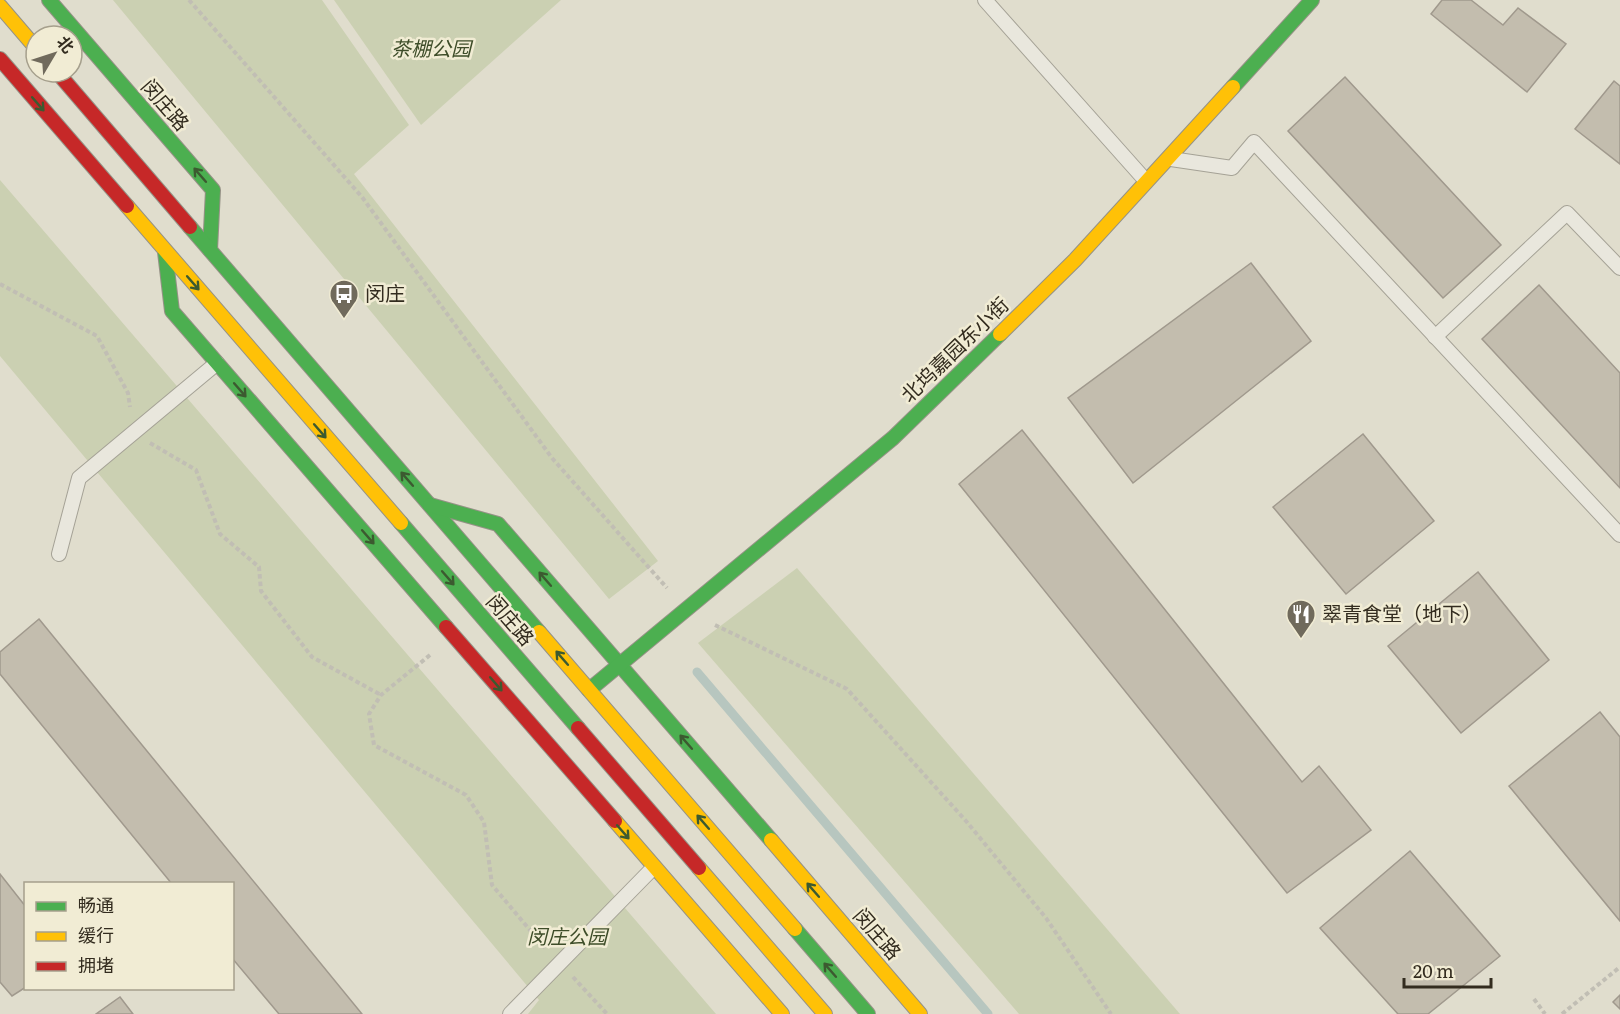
<svg xmlns="http://www.w3.org/2000/svg" width="1620" height="1014" font-family="Literata,'Noto Sans SC',serif">
<style>
.green{fill:#cbd0b2}
.lines{fill:none;stroke-linecap:round;stroke-linejoin:round}
.stream{stroke:#b7c6bf;stroke-width:9}
.building{fill:#c3bdae;stroke:#a0998d;stroke-width:1.5}
.lane-casing{stroke:#a5a296;stroke-width:16}
.fast-casing{stroke:#959286;stroke-width:16}
.slow-casing{stroke:#959286;stroke-width:16}
.jam-casing{stroke:#959286;stroke-width:16}
.path{stroke:#c1beb4;stroke-width:4;stroke-dasharray:4.5 3;stroke-linecap:butt}
.lane{stroke:#e9e7dd;stroke-width:14}
.fast{stroke:#4caf50;stroke-width:14}
.slow{stroke:#ffc107;stroke-width:14}
.jam{stroke:#c62828;stroke-width:14}
.oneway{stroke:#3c5a30}
.labels{text-anchor:middle;stroke-width:5;stroke-linejoin:round;paint-order:stroke}
.park-label{font-size:20px;font-style:italic;fill:#3e4d29;stroke:#f1ecd4}
.street-label{font-size:20px;fill:#332c1f;stroke:#f1ecd4}
.poi-label{font-size:20px;fill:#332c1f;stroke:#f1ecd4;text-anchor:start}
</style>
<rect width="100%" height="100%" fill="#e0ddcd"/>
<!-- green -->
<g class="green">
<polygon points="113,0 322,0 409,125 354,174 658,561 609,599"/>
<polygon points="334,0 561,0 421,125"/>
<polygon points="0,180 716,1014 528,1014 539,1000 0,356"/>
<polygon points="797,568 1180,1014 1019,1014 698,643"/>
</g>
<g class="lines">
<!-- stream -->
<polyline class="stream" points="697,672 988,1014"/>
</g>
<!-- building -->
<g class="building">
<polygon points="1442,0 1471,0 1503,25 1518,8 1566,44 1527,92 1431,14"/>
<polygon points="1345,77 1501,245 1443,298 1288,131"/>
<polygon points="1614,81 1620,86 1620,164 1575,129"/>
<polygon points="1251,263 1311,341 1133,483 1068,398"/>
<polygon points="1539,285 1620,373 1620,488 1482,339"/>
<polygon points="1022,430 1302,782 1319,766 1371,830 1287,893 959,484"/>
<polygon points="1363,434 1434,521 1346,594 1273,507"/>
<polygon points="1478,572 1549,660 1461,733 1388,646"/>
<polygon points="39,619 362,1014 279,1014 232,958 232,884 172,884 0,674 0,652"/>
<polygon points="1600,712 1620,737 1620,921 1509,786"/>
<polygon points="1410,851 1500,956 1428,1014 1398,1014 1320,928"/>
<polygon points="0,874 26,907 26,987 12,996 0,982"/>
<polygon points="1620,995 1620,1009 1613,1002"/>
<polygon points="120,997 133,1014 96,1014"/>
</g>
<g class="lines">
<!-- lane casing -->
<g class="lane-casing">
<g id="lane">
<polyline points="985,0 1146,181"/>
<polyline points="1171,159 1232,168 1254,142 1620,535"/>
<polyline points="1435,337 1567,213 1620,268"/>
<polyline points="59,554 79,478 217,363"/>
<polyline points="510,1014 654,867"/>
</g>
</g>
<!-- fast casing -->
<g class="fast-casing">
<g id="fast">
<polyline points="49,0 213,190 210,250"/>
<polyline points="1233,87 1312,0"/>
<polyline points="190,227 539,632"/>
<polyline points="165,252 172,311 446,627"/>
<polyline points="430,505 498,524 771,840"/>
<polyline points="401,523 578,728"/>
<polyline points="589,690 893,438 1000,334"/>
<polyline points="795,929 868,1014"/>
</g>
</g>
<!-- slow casing -->
<g class="slow-casing">
<g id="slow">
<polyline points="0,6 36,48"/>
<polyline points="127,206 401,523"/>
<polyline points="1000,334 1075,260 1233,87"/>
<polyline points="539,632 795,929"/>
<polyline points="615,821 782,1014"/>
<polyline points="771,840 920,1014"/>
<polyline points="699,868 825,1014"/>
</g>
</g>
<!-- jam casing -->
<g class="jam-casing">
<g id="jam">
<polyline points="0,59 127,206"/>
<polyline points="57,72 190,227"/>
<polyline points="446,627 615,821"/>
<polyline points="578,728 699,868"/>
</g>
</g>
<!-- path -->
<g class="path">
<polyline points="189,0 362,197 552,458 667,588"/>
<polyline points="0,284 97,336 128,393 130,407"/>
<polyline points="150,443 196,470 220,534 259,567 261,591 312,657 381,695"/>
<polyline points="715,625 847,689 966,821 1046,918 1111,1014"/>
<polyline points="430,655 381,695 369,714 374,745 466,795 484,822 492,885 545,948"/>
<polyline points="573,977 607,1014"/>
<polyline points="1534,999 1545,1014"/>
<polyline points="1562,1014 1620,967"/>
</g>
<!-- lane -->
<use href="#lane" class="lane"/>
<!-- fast -->
<use href="#fast" class="fast"/>
<!-- slow -->
<use href="#slow" class="slow"/>
<!-- jam -->
<use href="#jam" class="jam"/>
</g>
<!-- one-way arrows -->
<defs><path id="oneway-shaft" d="M-6 0H5M1.5-3L5.5 0L1.5 3" fill="none" stroke-width="1.6" stroke-linecap="round" stroke-linejoin="round" transform="scale(1.5)"/></defs>
<g class="oneway">
<use href="#oneway-shaft" transform="translate(38 104) rotate(49)"/>
<use href="#oneway-shaft" transform="translate(200 175) rotate(-131)"/>
<use href="#oneway-shaft" transform="translate(193 283) rotate(49)"/>
<use href="#oneway-shaft" transform="translate(240 390) rotate(49)"/>
<use href="#oneway-shaft" transform="translate(320 431) rotate(49)"/>
<use href="#oneway-shaft" transform="translate(407 479) rotate(-131)"/>
<use href="#oneway-shaft" transform="translate(368 537) rotate(49)"/>
<use href="#oneway-shaft" transform="translate(448 578) rotate(49)"/>
<use href="#oneway-shaft" transform="translate(545 579) rotate(-131)"/>
<use href="#oneway-shaft" transform="translate(562 658) rotate(-131)"/>
<use href="#oneway-shaft" transform="translate(496 684) rotate(49)"/>
<use href="#oneway-shaft" transform="translate(686 742) rotate(-131)"/>
<use href="#oneway-shaft" transform="translate(703 822) rotate(-131)"/>
<use href="#oneway-shaft" transform="translate(623 832) rotate(49)"/>
<use href="#oneway-shaft" transform="translate(813 890) rotate(-131)"/>
<use href="#oneway-shaft" transform="translate(830 970) rotate(-131)"/>
</g>
<!-- icons -->
<defs>
<g id="bus-pin" transform="scale(1.5)"><path d="M0 17L-7.5 6A9.5 9.5 0 1 1 7.5 6Z" fill="#706a5c" stroke="#f1ecd4"/><path d="M-5-6H5V4H4V6H2V4H-2V6H-4V4H-5ZM-3.5-4V0h7V-4ZM-3.5 1.2v1.5H-2V1.2ZM2 1.2v1.5H3.5V1.2Z" fill="#fff"/></g>
<g id="restaurant-pin" transform="scale(1.5)"><path d="M0 17L-7.5 6A9.5 9.5 0 1 1 7.5 6Z" fill="#706a5c" stroke="#f1ecd4"/><path d="M-5-6h1v4h1v-4h1v4h1v-4h1v5L-1.5 .5V6h-2V.5L-5-1ZM5-6V6H3V1.5H1.5Q1.5-4 5-6Z" fill="#fff"/></g>
</defs>
<g fill-rule="evenodd">
<use href="#bus-pin" x="344" y="294"/>
<use href="#restaurant-pin" x="1301" y="614"/>
</g>
<g class="labels">
<!-- park labels -->
<g class="park-label">
<text x="431" y="56">茶棚公园</text>
<text x="567" y="944">闵庄公园</text>
</g>
<!-- street labels -->
<g class="street-label">
<text transform="translate(165 105) rotate(49)" y="7">闵庄路</text>
<text transform="translate(955 350) rotate(-44)" y="7">北坞嘉园东小街</text>
<text transform="translate(510 620) rotate(49)" y="7">闵庄路</text>
<text transform="translate(877 934) rotate(49)" y="7">闵庄路</text>
</g>
<!-- poi labels -->
<g class="poi-label">
<text x="365" y="301">闵庄</text>
<text x="1322" y="621">翠青食堂（地下）</text>
</g>
</g>
<!-- legend -->
<rect x="24" y="882" width="210" height="108" fill="#f1ecd4" stroke="#a59f8c" stroke-width="1.5"/>
<rect x="36" y="902" width="30" height="9" fill="#4caf50" stroke="#a59f8c" stroke-width="1.5"/>
<text x="78" y="912" font-size="18" fill="#332c1f">畅通</text>
<rect x="36" y="932" width="30" height="9" fill="#ffc107" stroke="#a59f8c" stroke-width="1.5"/>
<text x="78" y="942" font-size="18" fill="#332c1f">缓行</text>
<rect x="36" y="962" width="30" height="9" fill="#c62828" stroke="#a59f8c" stroke-width="1.5"/>
<text x="78" y="972" font-size="18" fill="#332c1f">拥堵</text>
<!-- north arrow -->
<g transform="translate(54 54) rotate(51)"><circle r="28" fill="#f1ecd4" stroke="#a59f8c" stroke-width="1.5"/>
<path d="M0-4.5L10 22L0 15L-10 22Z" fill="#706a5c"/>
<text y="-9" font-size="16" font-weight="bold" text-anchor="middle" fill="#332c1f">北</text>
</g>
<!-- scale -->
<path d="M1404 978v9h87v-9" fill="none" stroke="#332c1f" stroke-width="3"/>
<text x="1413" y="978" font-size="18" fill="#332c1f" stroke="#f1ecd4" stroke-width="4.5" paint-order="stroke">20 m</text>
</svg>
